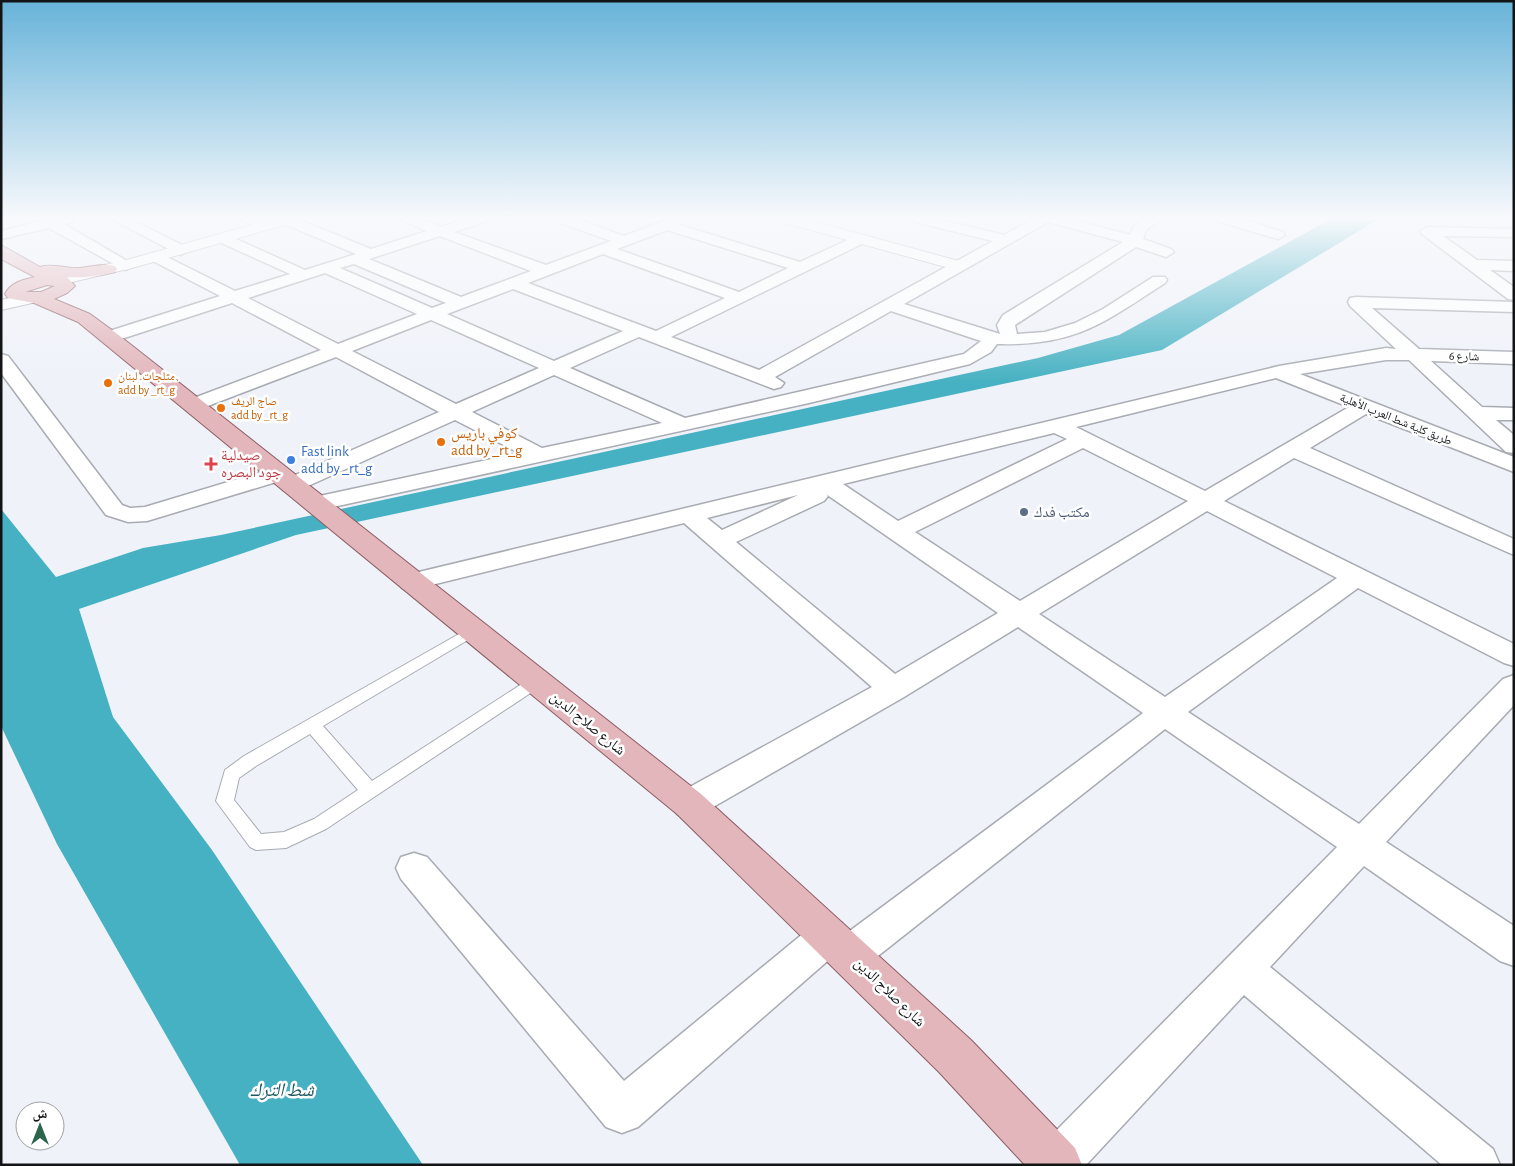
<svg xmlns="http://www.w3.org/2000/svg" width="1515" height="1166" font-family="'Alegreya Sans','Noto Naskh Arabic',sans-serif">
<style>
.water{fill:#46b1c2}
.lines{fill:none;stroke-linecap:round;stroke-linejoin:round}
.lane-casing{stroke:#a8abb2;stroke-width:2}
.street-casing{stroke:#a8abb2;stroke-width:3}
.secondary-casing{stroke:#a8abb2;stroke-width:2}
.primary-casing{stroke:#8d5d63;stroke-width:2}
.lane{fill:#fff;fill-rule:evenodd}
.street{fill:#fff;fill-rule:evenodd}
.secondary{fill:#fff;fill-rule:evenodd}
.primary{fill:#e2b6bb;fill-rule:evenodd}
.food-dot{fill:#e8710a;stroke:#fff;stroke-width:2}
.shop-dot{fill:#3f7fe0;stroke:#fff;stroke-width:2}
.health-dot{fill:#e0444e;stroke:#fff;stroke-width:2}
.service-dot{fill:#5c6f8a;stroke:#fff;stroke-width:2}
.labels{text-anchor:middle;stroke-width:5;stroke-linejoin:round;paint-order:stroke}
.far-street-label{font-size:12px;fill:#121416;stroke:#fff}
.far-food-label{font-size:12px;fill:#c56008;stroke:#fff;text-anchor:start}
.food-label{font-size:15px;fill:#c56008;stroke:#fff;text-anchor:start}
.shop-label{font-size:15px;fill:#366cbe;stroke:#fff;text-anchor:start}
.health-label{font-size:15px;fill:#be3a42;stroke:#fff;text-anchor:start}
.service-label{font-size:15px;fill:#4e5e75;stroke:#fff;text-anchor:start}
.street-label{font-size:15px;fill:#121416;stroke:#fff}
.near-water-label{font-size:19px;font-style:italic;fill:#1f5a64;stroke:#fff}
</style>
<rect width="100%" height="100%" fill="#eff2f9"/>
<!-- water -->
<polygon class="water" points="1331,219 1379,219 1162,350 296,535 79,609 113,717 212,850 423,1165 240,1165 57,844 1,726 1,509 56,577 143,548 221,535 1038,358 1119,335"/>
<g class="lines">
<!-- lane casing -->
<g class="lane-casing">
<path id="lane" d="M473,626L480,631L478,634L323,726L372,781L531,678H541L544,682L541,686L326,829L286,848L256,850L250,847L216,801L225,770L244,756ZM310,734L358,790L314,819L284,832L261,834L234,800L239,778L256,766Z"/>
</g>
<!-- street casing -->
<g class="street-casing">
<g id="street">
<polygon points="49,219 76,219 74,222 64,224 134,265 126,270 121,268 49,228 1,239 1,231"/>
<polygon points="112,219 130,219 186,247 189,250 181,255 176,253"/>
<polygon points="241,219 260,219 271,226 264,230"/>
<path d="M281,219H297L371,249L427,231L400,219H421L441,227L465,219H487L485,222L454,232L546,265L611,241L558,222L556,219H577L624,236L669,219H689L680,225L800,262L856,236H866L868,239L866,242L671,337L759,370L993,241L915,222L913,219H938L1004,235L1033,219H1069L1130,235C1135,219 1146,219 1161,219L1146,230L1143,239L1171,249L1174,252L1166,257L1136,247L1015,325L1017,334L1045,332L1075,323L1103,309L1153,277H1165L1167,280L1165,283C1102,324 1075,346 997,344L991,352L970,364L809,403L315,511L307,509L303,504L307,499L315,497L519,453L455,420L299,490L291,492L283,490L280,485L286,479L147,521L128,522L106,515L1,373V354L8,356L122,505L130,508L145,507L278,467L286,469L289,474L286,479L439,412L336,357L200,409L193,411L186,409L183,405L186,401L321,350L232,303L115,341H103L100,337L103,333L220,296L151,260L148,257L151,254H161L235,291L290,274L217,241L215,238L217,235H227L305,270L356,254L282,223ZM1048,222L1123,242L1003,315L997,325L1000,334L904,304ZM667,230L788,268L739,292L617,249ZM440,236L531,271L461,297L369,259ZM603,254L725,298L656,331L528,283ZM354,264L446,303L432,308L340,268ZM325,273L417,314L338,344L248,298ZM513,289L623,331L554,361L447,314ZM891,311L981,341L964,354L685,418L570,368L639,337L774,389L781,387L784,383L775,377ZM431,320L539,368L456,404L352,351ZM554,375L662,423L542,448L472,412Z"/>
<polygon points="1218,219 1241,219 1283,232 1285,235 1278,239 1220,222"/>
<polygon points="1427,227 1514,229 1514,237 1443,236 1477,260 1514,261 1514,271 1490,270 1514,287 1514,300 1508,299 1422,234 1420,231"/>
<path d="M1356,297L1514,302V312L1372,308L1419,349L1514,352V364L1431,361L1482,407L1514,408V420H1496L1514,435V453L1506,452L1409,360H1386L1300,374L1514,457V472L1366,414L1310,448L1514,539V555L1294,458L1224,501L1514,644V666L1504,663L1358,588L1188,712L1359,824L1503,679L1514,675V705L1386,842L1514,926V966L1500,961L1364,866L1270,967L1493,1149L1500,1165H1442L1244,995L1086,1165H1034L1040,1147L1337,847L1165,729L864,967L850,972L836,967L832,957L638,1127L622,1133L606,1127L401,879L396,868L401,857L414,853L427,857L624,1081L816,923L829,918L842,923L847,933L1143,713L1018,627L904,697L701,814L689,818L677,814L672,804L677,794L872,687L684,523L411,590L402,588L398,582L402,576L1279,366L1386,348L1396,349L1350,306L1348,302L1350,298ZM1276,378L1349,407L1205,491L1076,427ZM1054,433L1067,439L898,521L843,484ZM1083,448L1188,501L1020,601L915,532ZM826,494L998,613L895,674L736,542L824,501L828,496ZM798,495L722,530L707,518ZM1207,511L1337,578L1165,697L1039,614Z"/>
</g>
</g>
<!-- secondary casing -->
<g class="secondary-casing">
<g id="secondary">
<polygon points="273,219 297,219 295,222 132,268 59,285 53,284 51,280 53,276 123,261"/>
<polygon points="780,219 805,219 966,263 968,266 960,271 782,222"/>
<polygon points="35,292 41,293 44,297 41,301 1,310 1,300"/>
</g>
</g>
<!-- primary casing -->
<g class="primary-casing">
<path id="primary" d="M1,245L40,267C53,263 66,269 79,268C91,267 103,263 115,266L117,269L115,272C99,276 83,278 67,277L75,286L67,293L54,299L90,314L116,333L701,794L971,1040L1075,1148L1082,1165H1025L939,1072L677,814L78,322L34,303L8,298L5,294C11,282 23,280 35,277L1,259ZM47,285L55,286L41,292H25Z"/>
</g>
<!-- lane -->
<use href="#lane" class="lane"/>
<!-- street -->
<use href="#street" class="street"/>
<!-- secondary -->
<use href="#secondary" class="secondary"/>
<!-- primary -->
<use href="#primary" class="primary"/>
</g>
<!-- sky -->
<linearGradient id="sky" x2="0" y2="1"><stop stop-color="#67b3d9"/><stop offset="0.57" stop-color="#f8f9fc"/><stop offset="1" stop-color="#f8f9fc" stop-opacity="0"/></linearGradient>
<rect width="1515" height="382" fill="url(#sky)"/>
<!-- markers -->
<g class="food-dot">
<circle cx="108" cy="383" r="5"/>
<circle cx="221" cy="408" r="5"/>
<circle cx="441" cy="442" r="5"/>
</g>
<circle class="shop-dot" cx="291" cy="460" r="5"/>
<path class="health-dot" d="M208.5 456.5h5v5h5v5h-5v5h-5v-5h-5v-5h5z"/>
<circle class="service-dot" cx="1024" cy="512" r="5"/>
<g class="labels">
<!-- far-street labels -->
<g class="far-street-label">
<text transform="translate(1464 356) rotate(2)" y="4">شارع 6</text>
<text transform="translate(1396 419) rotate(22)" y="4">طريق كلية شط العرب الأهلية</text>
</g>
<!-- far-food labels -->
<g class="far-food-label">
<text x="118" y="380">مثلجات. لبنان.<tspan x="118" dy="14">add by _rt_g</tspan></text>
<text x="231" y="405">صاج الريف<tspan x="231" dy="14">add by _rt_g</tspan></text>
</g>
<!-- food labels -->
<g class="food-label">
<text x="451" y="438">كوفي باريس<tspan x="451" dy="17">add by _rt_g</tspan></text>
</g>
<!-- shop labels -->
<g class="shop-label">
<text x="301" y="456">Fast link<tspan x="301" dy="17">add by _rt_g</tspan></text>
</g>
<!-- health labels -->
<g class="health-label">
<text x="221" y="460">صيدلية<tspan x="221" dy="17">جود البصره</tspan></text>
</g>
<!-- service labels -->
<g class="service-label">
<text x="1034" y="517">مكتب فدك</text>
</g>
<!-- street labels -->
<g class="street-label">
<text transform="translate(588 723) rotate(39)" y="5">شارع صلاح الدين</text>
<text transform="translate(890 992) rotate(44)" y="5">شارع صلاح الدين</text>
</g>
<!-- near-water labels -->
<g class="near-water-label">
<text x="282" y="1096">شط الترك</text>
</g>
</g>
<!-- border -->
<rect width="1515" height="1166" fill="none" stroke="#121416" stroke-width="5"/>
<!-- north arrow -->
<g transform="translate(40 1126)"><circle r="24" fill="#ffffff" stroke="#a0a1a2"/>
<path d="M0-4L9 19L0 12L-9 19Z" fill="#2b654d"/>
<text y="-8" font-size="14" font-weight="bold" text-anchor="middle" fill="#121416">ش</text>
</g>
</svg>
